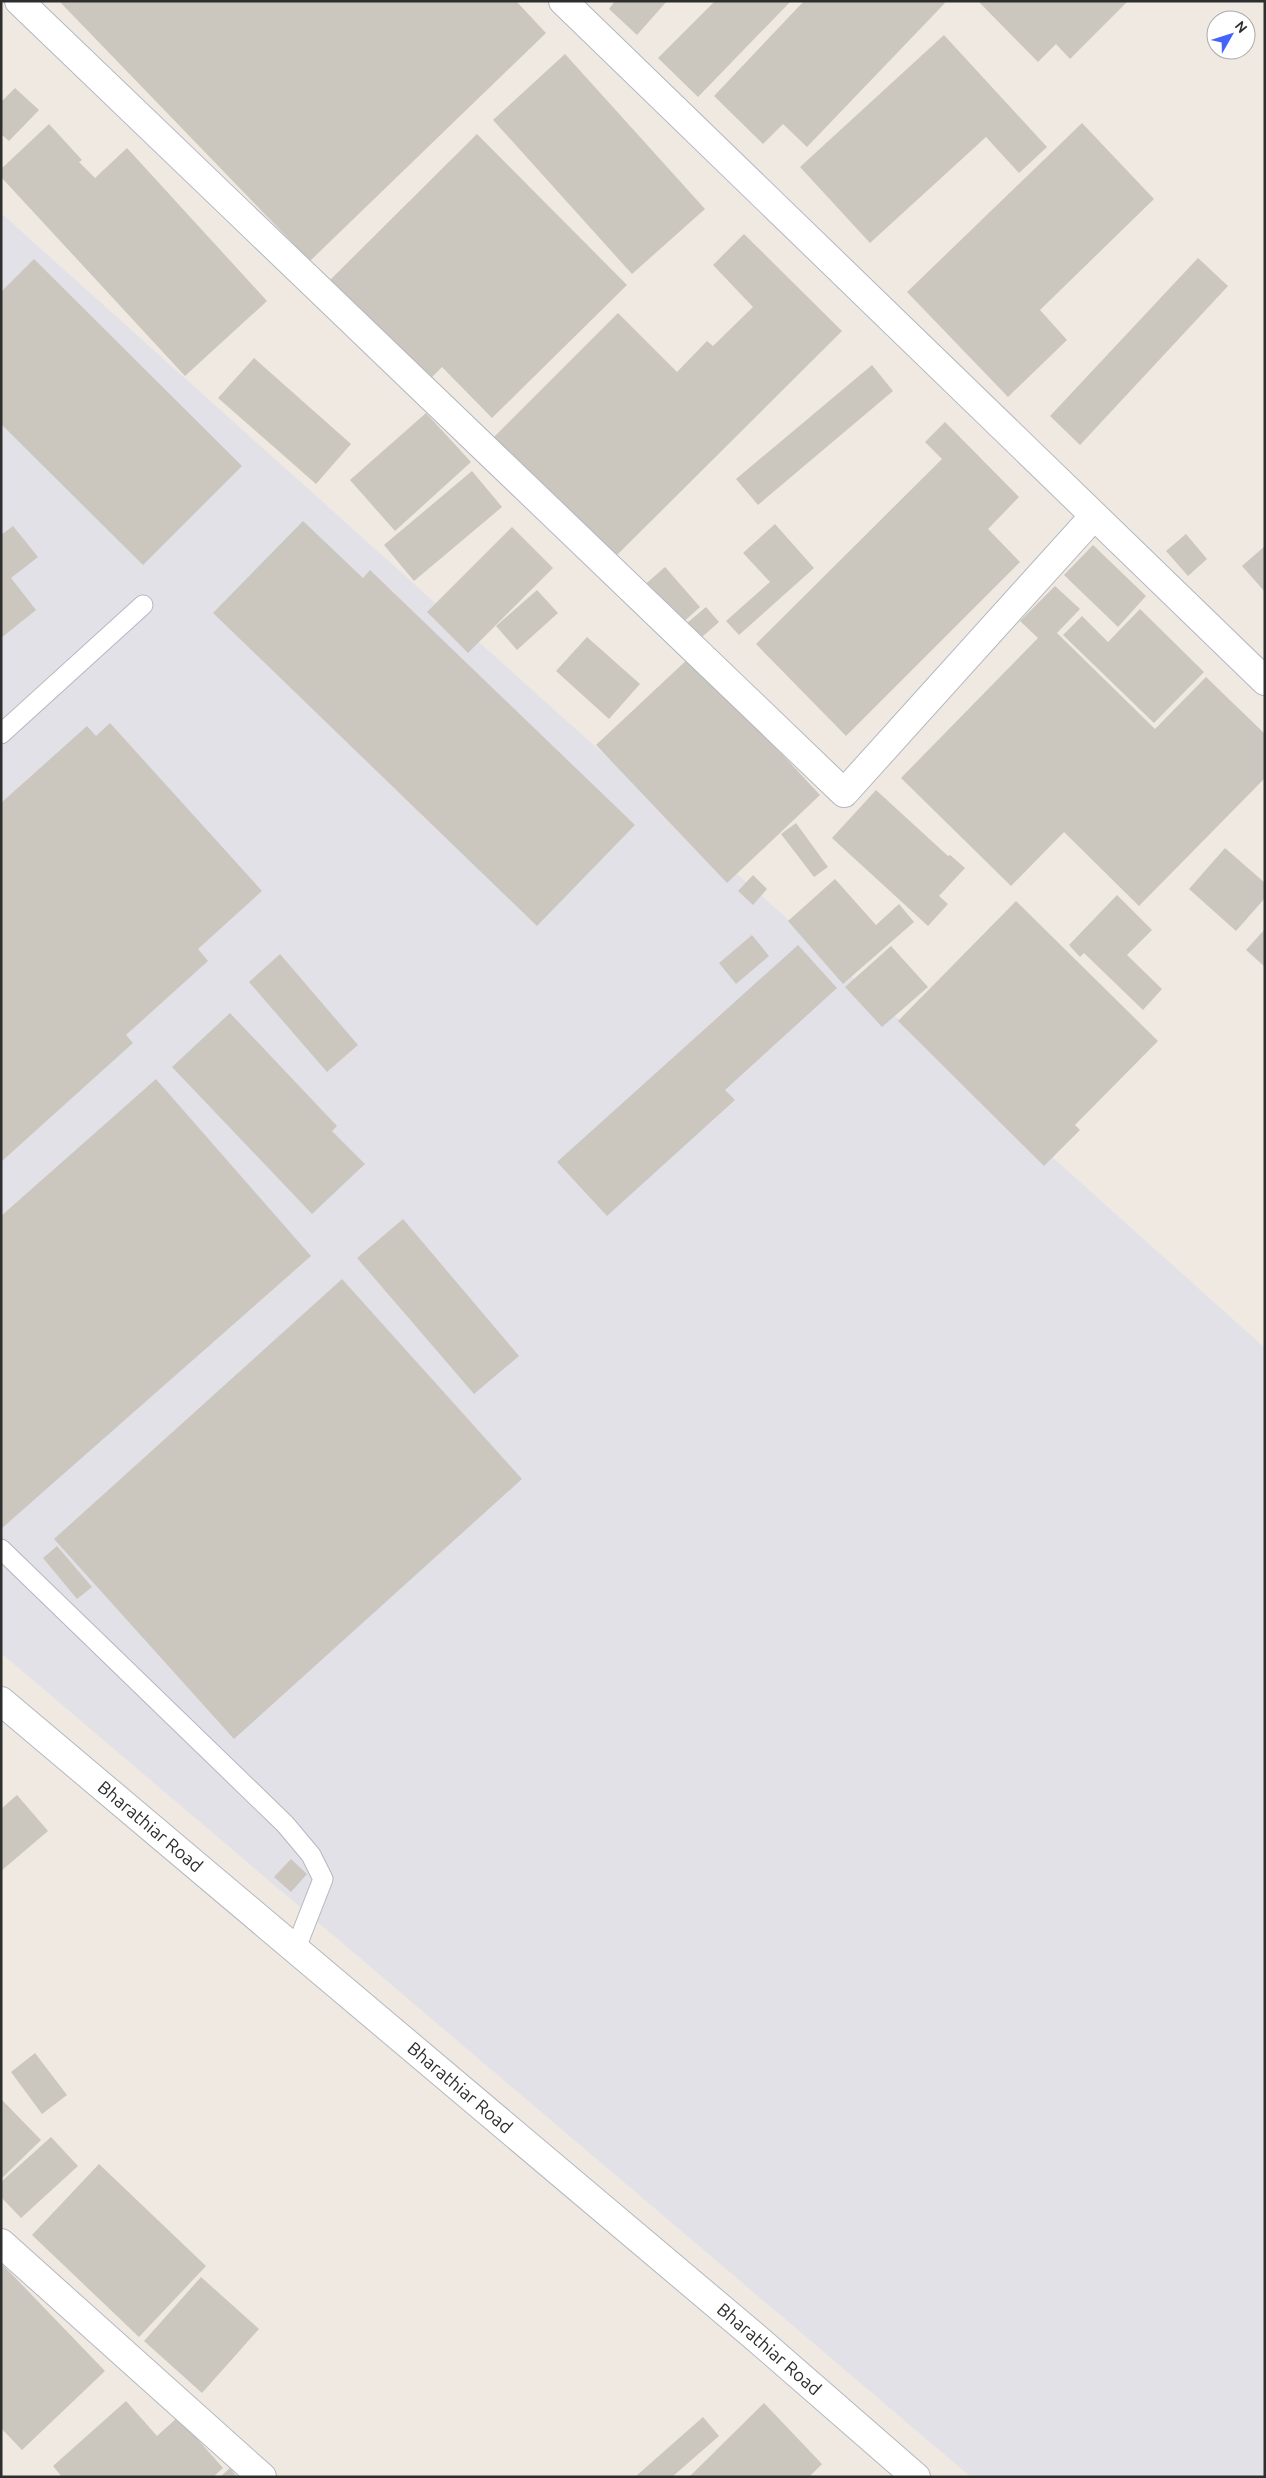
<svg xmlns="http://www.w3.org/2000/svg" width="1266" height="2478" font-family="Ubuntu,sans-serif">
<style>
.industrial{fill:#e3e1e8}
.building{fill:#cbc7bf}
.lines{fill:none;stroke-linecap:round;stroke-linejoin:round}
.lane-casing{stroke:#b4b7c1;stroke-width:21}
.street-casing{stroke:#b4b7c1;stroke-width:30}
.secondary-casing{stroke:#b4b7c1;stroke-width:30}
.lane{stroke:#fff;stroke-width:19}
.street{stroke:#fff;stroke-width:28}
.secondary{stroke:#fff;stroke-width:28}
.labels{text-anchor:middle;stroke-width:4;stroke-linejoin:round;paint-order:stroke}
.street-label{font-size:18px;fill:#2e2e2e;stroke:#fff}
</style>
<rect width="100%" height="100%" fill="#efe9e1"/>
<!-- industrial -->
<polygon class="industrial" points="1,213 1265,1348 1265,2477 971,2477 1,1653"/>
<!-- building -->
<g class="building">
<polygon points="59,1 516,1 546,33 310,261"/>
<polygon points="615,1 667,1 637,35 609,9"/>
<polygon points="715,1 791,1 698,97 658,58"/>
<polygon points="804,1 943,1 945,3 807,147 783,124 763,144 714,96"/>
<polygon points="978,1 1128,1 1070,59 1056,44 1038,62"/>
<polygon points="944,35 1047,147 1019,173 986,137 870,243 800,167"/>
<polygon points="565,54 705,209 632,274 493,120"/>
<polygon points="15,88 39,110 9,141 1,134 1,102"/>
<polygon points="1082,123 1154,199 1040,310 1067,340 1008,397 907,292"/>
<polygon points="49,124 82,160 79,162 95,178 127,148 267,301 185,376 1,177 1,169"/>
<polygon points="477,134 627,285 492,418 442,367 428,381 329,281"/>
<polygon points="744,234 842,331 611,561 491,440 618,313 677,372 707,341 713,346 753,307 713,265"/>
<polygon points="1198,258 1228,286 1080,445 1050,416"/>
<polygon points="34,259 242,466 143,565 1,424 1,292"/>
<polygon points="254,358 351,444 316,484 218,398"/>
<polygon points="872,365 893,391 758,505 736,479"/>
<polygon points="426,413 471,462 395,531 350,480"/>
<polygon points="945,422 1019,497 988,529 1020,562 846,736 756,644 942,459 925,442"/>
<polygon points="472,471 502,507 414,581 384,545"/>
<polygon points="303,521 363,578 370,570 635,825 537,926 213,613"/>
<polygon points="775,524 814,568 739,635 726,621 770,582 743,553"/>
<polygon points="13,526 38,557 11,578 36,610 1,638 1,535"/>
<polygon points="512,527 553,568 468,653 427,612"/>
<polygon points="1186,534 1207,559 1188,576 1166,551"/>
<polygon points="1093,545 1146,596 1118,627 1064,575"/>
<polygon points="1265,546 1265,592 1242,566"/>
<polygon points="665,567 700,607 678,627 641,588"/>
<polygon points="1055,586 1080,609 1057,633 1155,729 1206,677 1265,734 1265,778 1139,906 1064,832 1011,886 901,778 1038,638 1020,621"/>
<polygon points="537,590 558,613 517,650 496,626"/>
<polygon points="706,607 719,622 694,644 680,629"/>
<polygon points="1140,609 1204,672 1154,723 1063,635 1082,616 1108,642"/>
<polygon points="587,637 640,684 609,719 556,671"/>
<polygon points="691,656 820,795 727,883 596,745"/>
<polygon points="110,723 262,891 198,949 208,961 126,1035 133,1043 1,1162 1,803 87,726 96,736"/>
<polygon points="876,790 948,856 950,855 965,868 939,896 948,904 928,926 832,838"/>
<polygon points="796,823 828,867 814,877 781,834"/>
<polygon points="1225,848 1265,883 1265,898 1236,931 1189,889"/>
<polygon points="753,875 767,889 753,905 738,891"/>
<polygon points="835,879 876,925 899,904 914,922 843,984 788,921"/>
<polygon points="1117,895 1152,930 1127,955 1162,989 1143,1010 1084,953 1080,957 1069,945"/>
<polygon points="1016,901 1158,1041 1075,1125 1080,1130 1044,1166 898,1021"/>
<polygon points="1265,929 1265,967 1246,950"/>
<polygon points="752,935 769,956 736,984 719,963"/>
<polygon points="798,945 837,988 725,1090 735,1100 607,1216 557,1162"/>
<polygon points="891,946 928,987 882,1027 845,987"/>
<polygon points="280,954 358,1045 327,1072 249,982"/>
<polygon points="230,1013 337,1126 332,1131 365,1164 312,1214 172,1067"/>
<polygon points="156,1079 311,1256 1,1529 1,1216"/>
<polygon points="403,1219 519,1356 474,1394 357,1258"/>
<polygon points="342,1279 522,1479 234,1739 54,1539"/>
<polygon points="57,1546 92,1587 77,1599 43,1558"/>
<polygon points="17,1795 48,1831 1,1871 1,1809"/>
<polygon points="291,1859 307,1874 291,1892 274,1877"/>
<polygon points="35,2053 67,2095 42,2114 11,2072"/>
<polygon points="1,2099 41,2140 1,2179"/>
<polygon points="51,2137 78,2166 21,2218 1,2197 1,2182"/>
<polygon points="99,2164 206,2266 139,2337 32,2235"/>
<polygon points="1,2263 105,2371 22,2450 1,2428"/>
<polygon points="201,2277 259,2329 202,2393 144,2341"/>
<polygon points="126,2401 157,2436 178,2417 223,2468 213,2477 62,2477 53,2466"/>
<polygon points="764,2403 822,2464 809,2477 689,2477"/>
<polygon points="703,2417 719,2436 672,2477 635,2477"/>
<polygon points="230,2468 237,2477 220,2477"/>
</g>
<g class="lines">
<!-- lane casing -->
<g class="lane-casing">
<g id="lane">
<polyline points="1,734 143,605"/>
<polyline points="1,1549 285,1824 311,1855 323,1879 296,1948"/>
</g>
</g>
<!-- street casing -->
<g class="street-casing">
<g id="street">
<polyline points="19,1 844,793 1094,516"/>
<polyline points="563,1 1265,681"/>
<polyline points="1,2243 262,2477"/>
</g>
</g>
<!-- secondary casing -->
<g class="secondary-casing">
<g id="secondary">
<path id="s1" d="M1,1701L754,2336L916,2477"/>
</g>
</g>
<!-- lane -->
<use href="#lane" class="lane"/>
<!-- street -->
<use href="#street" class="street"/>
<!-- secondary -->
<use href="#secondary" class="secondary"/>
</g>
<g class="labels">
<!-- street labels -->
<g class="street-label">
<text dy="6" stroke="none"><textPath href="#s1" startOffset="195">Bharathiar Road</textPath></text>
<text dy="6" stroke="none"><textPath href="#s1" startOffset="600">Bharathiar Road</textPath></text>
<text dy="6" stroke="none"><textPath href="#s1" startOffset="1005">Bharathiar Road</textPath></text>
</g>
</g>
<!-- border -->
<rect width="1266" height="2478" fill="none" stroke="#2e2e2e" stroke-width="5"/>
<!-- north arrow -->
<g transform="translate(1231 35) rotate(51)"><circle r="24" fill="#ffffff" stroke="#ababab"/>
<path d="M0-4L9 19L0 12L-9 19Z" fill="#4264fb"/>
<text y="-8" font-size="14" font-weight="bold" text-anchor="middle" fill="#2e2e2e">N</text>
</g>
</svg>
